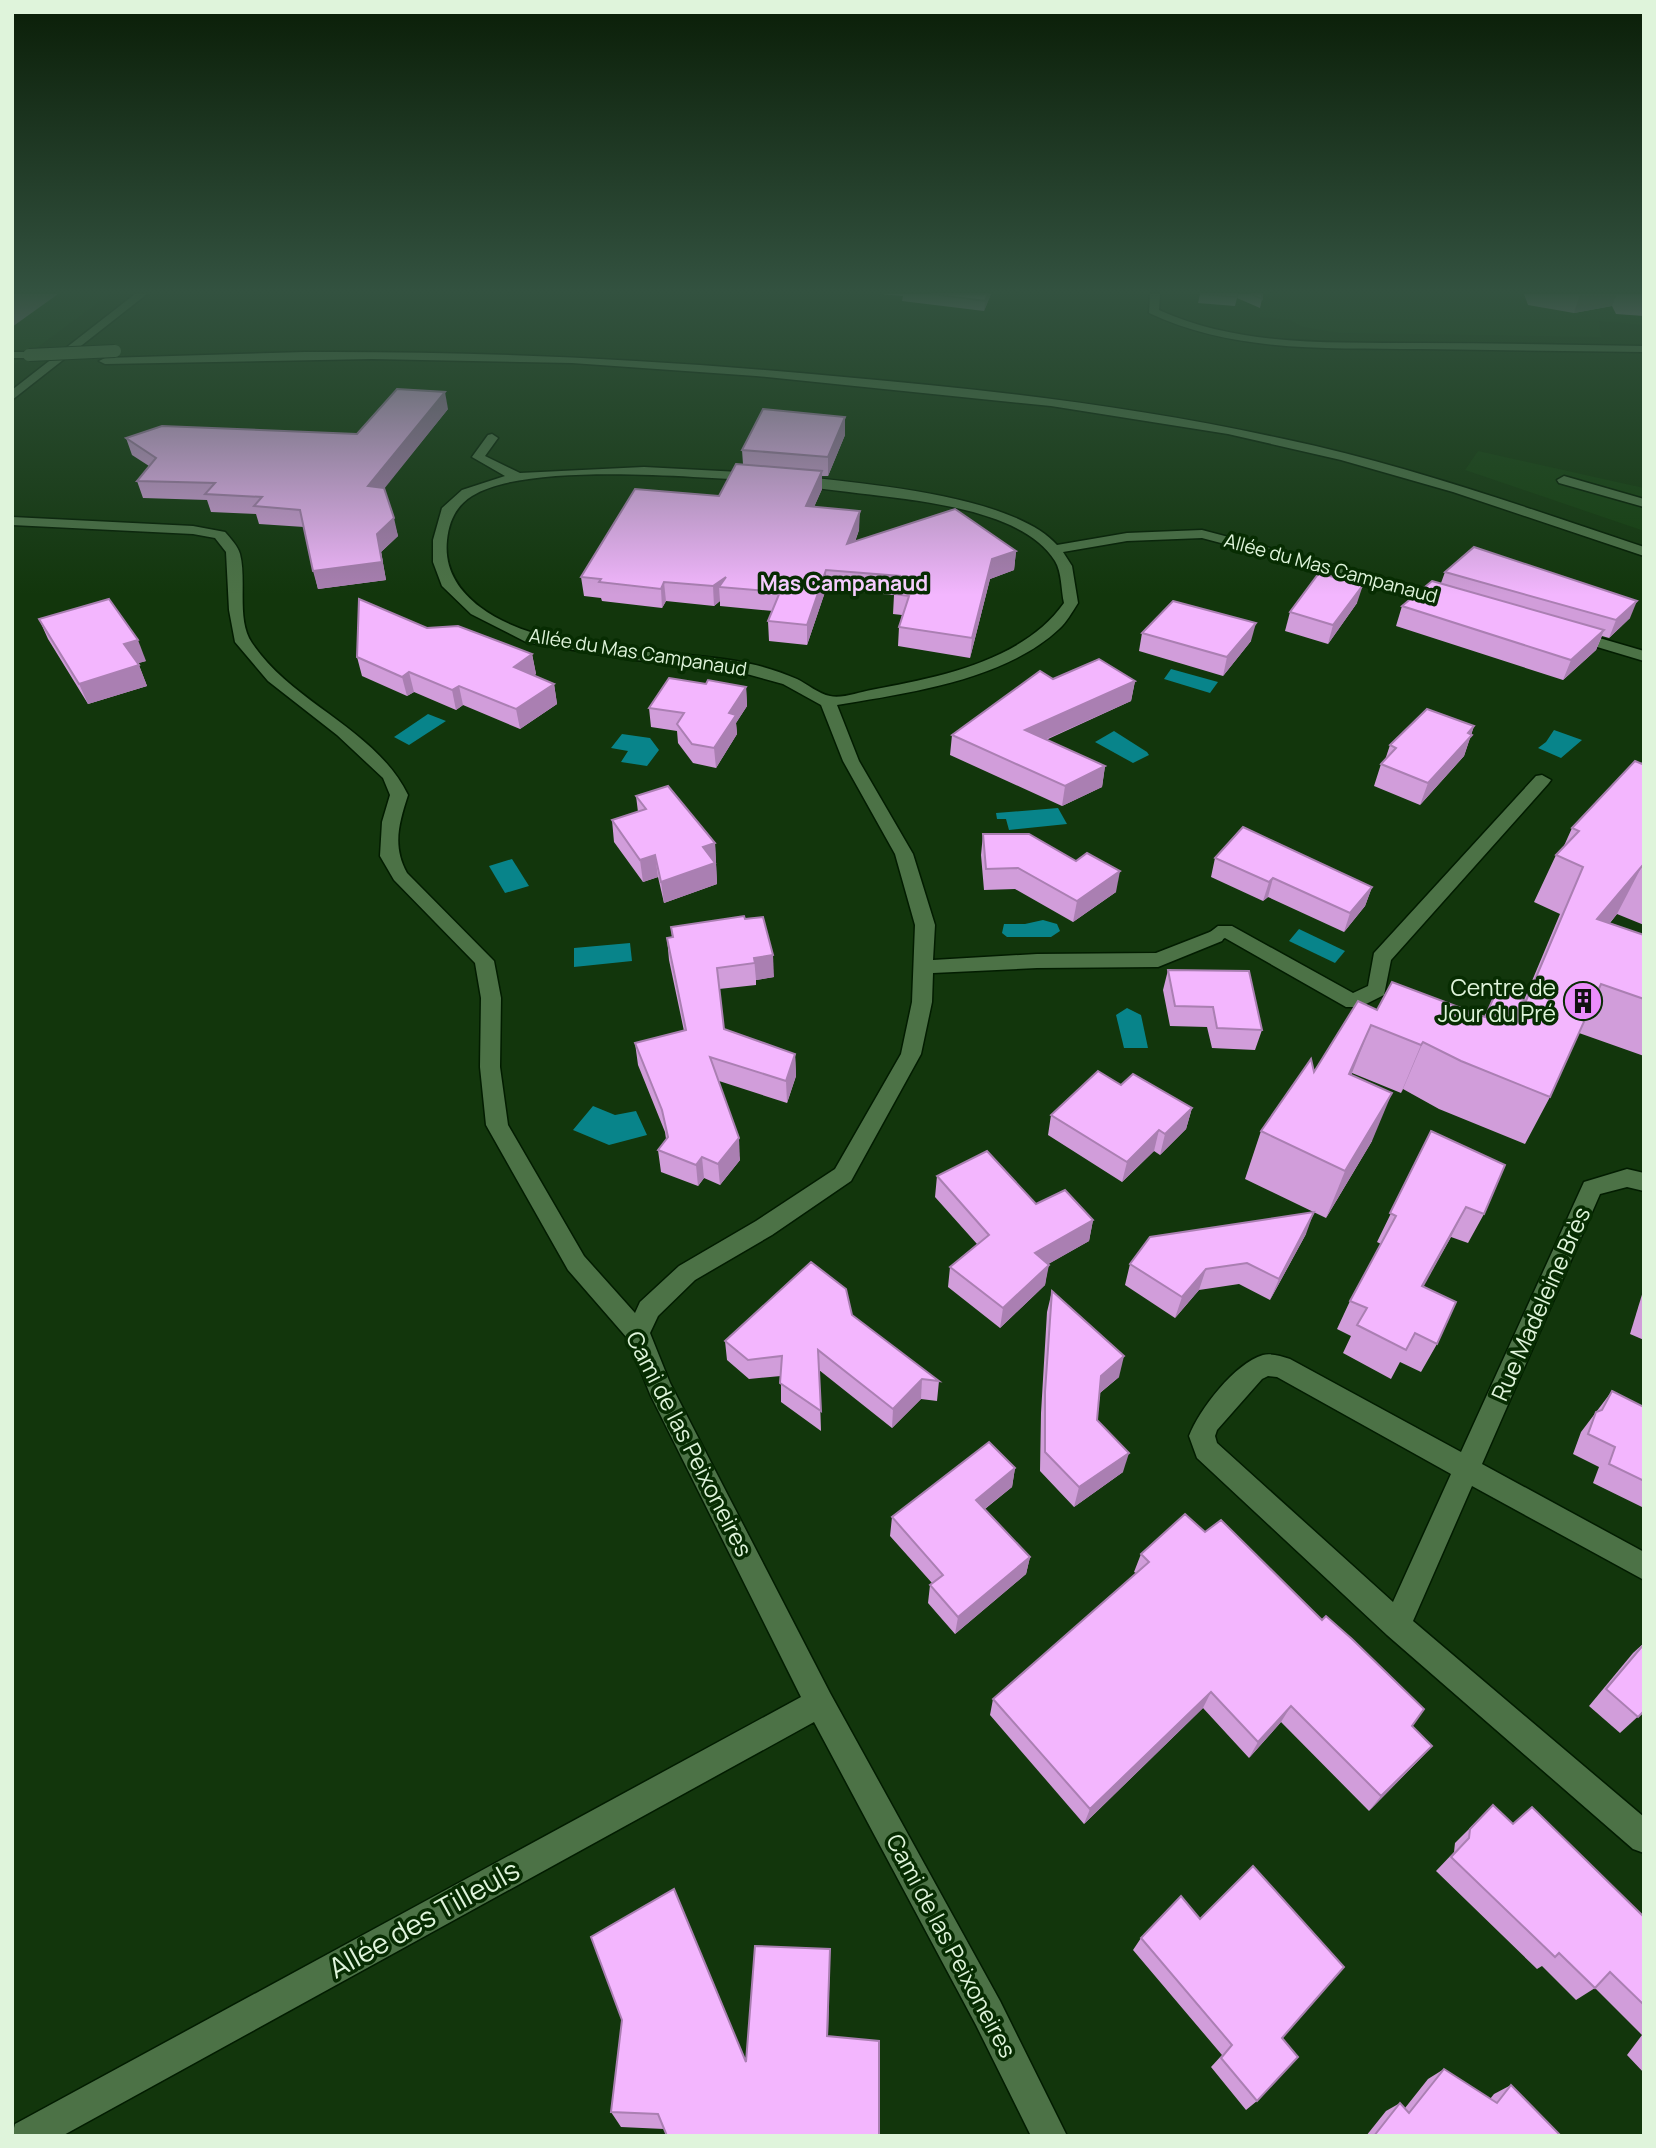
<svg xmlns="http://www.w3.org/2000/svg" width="1656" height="2148" font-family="Manrope,sans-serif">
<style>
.built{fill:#143f0e}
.water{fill:#08848a}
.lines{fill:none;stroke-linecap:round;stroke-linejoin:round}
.lane-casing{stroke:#021c00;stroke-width:3}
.street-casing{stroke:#021c00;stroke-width:3}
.secondary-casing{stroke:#021c00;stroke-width:3}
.lane{fill:#4c7246;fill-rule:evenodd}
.street{fill:#4c7246;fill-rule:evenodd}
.secondary{fill:#4c7246;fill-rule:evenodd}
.secondary-bridge-casing{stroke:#021c00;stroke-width:14;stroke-linecap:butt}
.secondary-bridge{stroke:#4c7246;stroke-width:12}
.wall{fill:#d19dda}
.shaded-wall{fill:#aa7fb2}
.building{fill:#f3b6fe;stroke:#aa7fb2;stroke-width:2}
.labels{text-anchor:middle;stroke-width:7;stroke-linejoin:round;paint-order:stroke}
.far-street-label{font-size:19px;fill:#dff4db;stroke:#072c02}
.far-neighbourhood-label{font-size:21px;font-weight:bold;fill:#f6ccfe;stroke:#072c02}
.poi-label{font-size:23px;fill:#dff4db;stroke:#072c02;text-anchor:end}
.street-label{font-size:23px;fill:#dff4db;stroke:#072c02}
.near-street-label{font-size:28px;fill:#dff4db;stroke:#072c02}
</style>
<rect width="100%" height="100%" fill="#12360c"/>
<!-- built -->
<g class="built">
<polygon points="12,294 110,294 12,366"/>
<polygon points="1260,294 1644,294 1644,325 1599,321 1601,337 1339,333 1303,327 1290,320 1260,317"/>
<polygon points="1478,451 1644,488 1644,531 1465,470"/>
</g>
<!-- water -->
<g class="water">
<polygon points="1171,669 1218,682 1210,693 1164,679"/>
<polygon points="428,714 446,721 409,745 394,737"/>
<polygon points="1554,730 1582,740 1561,758 1538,748 1546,742"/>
<polygon points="1114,731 1147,752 1149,755 1133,763 1095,742"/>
<polygon points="622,734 650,738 659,750 647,766 621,762 628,751 611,748"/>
<polygon points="1058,808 1067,824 1009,830 1006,819 997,819 996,813"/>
<polygon points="512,859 529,886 505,893 489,866"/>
<polygon points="1043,920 1057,924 1060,931 1051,937 1007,937 1002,933 1004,924 1025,924"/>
<polygon points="1299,929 1345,951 1335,963 1289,941"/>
<polygon points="630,943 632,961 574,967 574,948"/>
<polygon points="1127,1008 1141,1015 1148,1048 1124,1048 1116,1015"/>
<polygon points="593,1106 615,1115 636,1111 647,1135 609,1145 573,1130"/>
</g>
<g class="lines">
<!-- lane casing -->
<g class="lane-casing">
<g id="lane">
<polygon points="1564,476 1644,499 1644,507 1559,483 1557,480"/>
<polygon points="1542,775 1551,780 1548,784 1391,960 1384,995 1360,1007 1346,1007 1225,938 1215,942 1208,941 1205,936 1218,926 1232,926 1353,993 1368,986 1374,953 1536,776"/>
</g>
</g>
<!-- street casing -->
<g class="street-casing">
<g id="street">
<path d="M1150,294H1160L1159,310C1240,347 1332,342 1420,343C1495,343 1569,345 1644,346V352C1569,351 1495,350 1421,349C1329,348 1234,353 1149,313Z"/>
<path d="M492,434L498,438L485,456L520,473L644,467L759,473L766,477L759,481C692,477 525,462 472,496C456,506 449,521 447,540C444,569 458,590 480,607C544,655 659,648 736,661C755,664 779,671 797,679C807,684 819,694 830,696C841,699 860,692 871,690C938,677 1022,662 1064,603C1061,590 1062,572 1055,561C1014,495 858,499 789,483V477L794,476C860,483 1013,495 1057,545L1127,533L1202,530L1452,596L1454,599L1447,603L1202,538L1127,541L1063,552L1072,566L1078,603C1072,612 1067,622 1059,629C1005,680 908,693 837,705L859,761L913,854L935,925L933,960L1037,954L1156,953L1215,930L1222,931L1225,936L1222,941L1158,967L1037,968L933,973L932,1002L921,1054L851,1181L772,1235L695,1280L658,1316L650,1333L670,1383L830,1693L1000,2001L1067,2136H1031L976,2025L814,1722L62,2136H12L15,2124L801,1697L650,1394L628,1339L568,1270L486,1125L480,1067L481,998L475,963L394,880L380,856L382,822L390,795L383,778L337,735L268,681L235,642L229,610L226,552L215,538L193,534L12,525V517L193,526L225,532C230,538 238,546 240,554C247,580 236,620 252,643C293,704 375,728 408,795C399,823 392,846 407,873L494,961L501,998L500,1067L508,1125L584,1256L635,1313L640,1302L679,1266L756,1221L835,1169L901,1054L912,1002L915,925L895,854L843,761L821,705L783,684L736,671L627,659L526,642L471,614L442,586L433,562V540L442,508L462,490L505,476L472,457L488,435Z"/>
<polygon points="1572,630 1644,651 1644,661 1567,638 1564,635 1567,632"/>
<path d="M1627,1169L1644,1173V1191L1627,1187L1600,1194L1482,1464L1644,1552V1580L1472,1486L1413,1621L1644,1817V1853L1633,1849L1387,1635L1197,1458L1189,1436C1199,1410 1235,1363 1263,1355C1271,1353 1281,1356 1290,1359L1461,1452L1584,1182ZM1268,1376L1277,1377L1451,1474L1393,1602L1217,1443L1215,1436L1217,1430L1262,1379Z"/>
</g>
</g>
<!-- secondary casing -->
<g class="secondary-casing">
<g id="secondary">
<polygon points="135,294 147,294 12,400 12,390"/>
<polygon points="12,352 29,352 35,355 29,358 12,358"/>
<path d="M305,352C486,351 664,360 844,377C992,390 1139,407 1284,439C1407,465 1525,507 1644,547V556L1453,492L1341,460L1228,434L1051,406L756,376L572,363L372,359L105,364L99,361L105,358Z"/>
</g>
</g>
<!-- lane -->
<use href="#lane" class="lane"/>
<!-- street -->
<use href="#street" class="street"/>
<!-- secondary -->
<use href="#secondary" class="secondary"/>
<!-- secondary-bridge casing -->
<g class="secondary-bridge-casing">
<polyline id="secondary-bridge" points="29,355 115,351"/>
</g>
<!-- secondary-bridge -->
<use href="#secondary-bridge" class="secondary-bridge"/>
</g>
<!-- wall -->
<g class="wall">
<polygon points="881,294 991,294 984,311 902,301 903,296"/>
<polygon points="1200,294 1262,294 1262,299 1260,308 1237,298 1235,306 1198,303"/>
<polygon points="1524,294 1644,294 1644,316 1616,314 1612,306 1574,313 1528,305"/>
<polygon points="448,409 384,488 398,536 381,552 386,580 318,589 304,527 259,524 256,514 211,512 207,500 143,498 137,481 149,466 132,455 126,438 357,434"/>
<polygon points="845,435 828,476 822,476 822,489 814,507 859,530 855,542 1016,551 1014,570 990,579 970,658 898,646 899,627 902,615 893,614 894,595 826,589 807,645 769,641 768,621 773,611 720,606 720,601 714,606 666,601 662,608 602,601 601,598 584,596 581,577 719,496 743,464 742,450"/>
<polygon points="1445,572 1630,618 1609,638 1602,636 1596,650 1563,680 1396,626 1402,606 1441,583"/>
<polygon points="1357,603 1328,644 1285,631 1290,612"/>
<polygon points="39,619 146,661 138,663 147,686 88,704 48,639"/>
<polygon points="427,628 532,654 536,674 533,676 554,684 557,704 520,729 463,705 456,710 414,692 407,696 362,676 357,657"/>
<polygon points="1142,633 1251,641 1223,676 1139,651"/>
<polygon points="1053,679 1135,681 1131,701 1046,740 1105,766 1102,787 1062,806 950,755 952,735"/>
<polygon points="706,684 746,687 747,706 736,723 737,734 716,768 693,763 678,743 677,731 651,727 649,708"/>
<polygon points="1474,726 1464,756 1420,805 1374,786 1381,764 1385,760 1390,745"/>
<polygon points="1644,761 1644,925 1617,914 1610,923 1644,935 1644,1056 1579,1033 1550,1097 1525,1144 1439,1109 1403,1089 1401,1093 1352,1073 1351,1075 1372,1141 1326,1218 1245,1179 1261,1131 1314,1072 1377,1010 1485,1017 1524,1000 1560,914 1534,902 1556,855 1563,848 1572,828"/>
<polygon points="636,796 715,843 717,884 664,903 658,877 643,882 614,842 612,820 638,812"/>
<polygon points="983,834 1116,892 1073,922 1015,889 984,890 981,855"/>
<polygon points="1215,858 1372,887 1365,906 1344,932 1268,897 1263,901 1211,877"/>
<polygon points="745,919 774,977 756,980 756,985 719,989 724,1029 795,1054 796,1076 787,1103 719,1081 740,1160 720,1185 704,1178 698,1186 661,1172 658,1150 666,1139 665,1132 638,1065 635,1043 684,1031 669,960 667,938 672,937 671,927"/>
<polygon points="1168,970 1262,1030 1255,1050 1212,1048 1207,1027 1170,1026 1163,990"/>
<polygon points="1121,1085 1192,1108 1186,1129 1160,1155 1154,1151 1122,1182 1048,1135 1051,1115"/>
<polygon points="1431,1131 1484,1214 1468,1243 1451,1237 1423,1286 1437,1344 1421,1372 1400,1362 1391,1379 1343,1353 1351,1336 1337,1329 1350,1301 1381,1244 1377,1242"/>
<polygon points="937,1176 1093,1220 1089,1241 1048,1264 1045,1285 1000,1328 948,1287 950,1267 977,1244 935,1197"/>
<polygon points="1306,1234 1270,1300 1239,1284 1199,1290 1175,1318 1125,1285 1130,1264"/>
<polygon points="1644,1288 1644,1340 1630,1334"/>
<polygon points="1052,1291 1119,1377 1100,1393 1097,1420 1123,1472 1074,1507 1040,1471 1041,1413 1047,1312"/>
<polygon points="852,1315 939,1381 937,1401 921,1399 892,1428 819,1370 821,1431 781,1402 781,1376 749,1379 727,1360 725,1341"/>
<polygon points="1612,1391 1644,1407 1644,1508 1593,1483 1599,1467 1573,1454 1581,1432"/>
<polygon points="1015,1468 1012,1487 985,1509 1030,1557 1026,1574 955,1634 928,1603 930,1585 932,1583 890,1536 892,1517"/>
<polygon points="1141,1554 1412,1726 1432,1746 1418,1761 1369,1811 1281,1722 1249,1758 1203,1708 1084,1824 990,1715 993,1699 1136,1573 1134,1572"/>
<polygon points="1644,1643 1644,1711 1620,1733 1589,1706 1633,1653"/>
<polygon points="1493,1805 1513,1824 1644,1917 1644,2073 1627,2055 1642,2035 1595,1988 1576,2000 1542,1966 1537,1969 1436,1871 1454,1852 1455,1843"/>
<polygon points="1141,1938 1282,2038 1257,2101 1246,2110 1211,2067 1222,2055 1133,1950"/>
<polygon points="830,1949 828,2037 664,2129 621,2127 611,2112 746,2062"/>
<polygon points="1444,2069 1490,2099 1494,2094 1511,2085 1561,2136 1366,2136 1386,2111 1400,2103 1405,2108 1428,2079"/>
</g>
<!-- shaded-wall -->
<g class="shaded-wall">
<polygon points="14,294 58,294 12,327 12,296"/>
<polygon points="988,294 991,294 984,311 985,301"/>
<polygon points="1580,294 1617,294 1612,306 1574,313"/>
<polygon points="445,392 448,409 372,504 368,486"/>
<polygon points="845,417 845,435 828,476 828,457"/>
<polygon points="822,471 822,489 806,525 806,506"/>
<polygon points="860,511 859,530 847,563 847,544"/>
<polygon points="394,518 398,536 381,552 386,580 318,589 313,571 377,534"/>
<polygon points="1016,551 1014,570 990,579 970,658 972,638 992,559"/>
<polygon points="826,570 826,589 807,645 807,625"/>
<polygon points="726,577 719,587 720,601 714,606 713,586"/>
<polygon points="664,582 666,601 662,608 661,589"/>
<polygon points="1363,585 1357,603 1328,644 1333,625"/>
<polygon points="1637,601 1630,618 1609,638 1616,620"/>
<polygon points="1256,623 1251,641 1223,676 1227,657"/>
<polygon points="1604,630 1596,650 1563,680 1571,660"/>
<polygon points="138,640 146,661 132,665 124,644"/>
<polygon points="532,654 536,674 517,687 514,667"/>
<polygon points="139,665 147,686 88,704 79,684"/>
<polygon points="409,672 414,692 407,696 402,677"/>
<polygon points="1135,681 1131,701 1022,750 1025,730"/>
<polygon points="554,684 557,704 520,729 516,709"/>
<polygon points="459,686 463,705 456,710 452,690"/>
<polygon points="746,687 747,706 736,723 737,734 716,768 714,748 729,713"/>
<polygon points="1474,726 1464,756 1420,805 1428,783"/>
<polygon points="1105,766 1102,787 1062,806 1065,786"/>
<polygon points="715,843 717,884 664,903 661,882 703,847"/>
<polygon points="655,855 658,877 643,882 640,860"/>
<polygon points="1642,866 1617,914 1573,967 1597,919"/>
<polygon points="1120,871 1116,892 1073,922 1077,901"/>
<polygon points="1273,878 1268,897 1263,901 1269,882"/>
<polygon points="1372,887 1365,906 1344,932 1350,913"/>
<polygon points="773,955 774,977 756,980 754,958"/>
<polygon points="1371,1025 1352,1073 1331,1122 1349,1074"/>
<polygon points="1423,1042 1403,1089 1401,1093 1421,1045"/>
<polygon points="795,1054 796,1076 787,1103 786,1081"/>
<polygon points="1392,1093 1372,1141 1326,1218 1345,1171"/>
<polygon points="1192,1108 1186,1129 1160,1155 1165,1134"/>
<polygon points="1159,1130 1154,1151 1122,1182 1127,1162"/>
<polygon points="739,1138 740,1160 720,1185 718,1164"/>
<polygon points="702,1157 704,1178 698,1186 696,1165"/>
<polygon points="1466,1207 1451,1237 1408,1315 1422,1286"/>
<polygon points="1314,1212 1306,1234 1270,1300 1279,1279"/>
<polygon points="1093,1220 1089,1241 1031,1274 1035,1253"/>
<polygon points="1049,1265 1045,1285 1000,1328 1003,1308"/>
<polygon points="1206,1269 1199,1290 1175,1318 1182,1297"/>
<polygon points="1124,1356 1119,1377 1096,1396 1101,1376"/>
<polygon points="922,1379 921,1399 892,1428 893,1409"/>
<polygon points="1129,1453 1123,1472 1074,1507 1079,1487"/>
<polygon points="1015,1468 1012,1487 973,1518 976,1500"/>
<polygon points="1030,1557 1026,1574 955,1634 958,1617"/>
<polygon points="1211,1692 1203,1708 1084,1824 1090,1809"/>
<polygon points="1291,1706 1281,1722 1249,1758 1258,1742"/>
<polygon points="1432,1746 1418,1761 1369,1811 1381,1796"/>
</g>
<!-- building -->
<g class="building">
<polygon points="931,294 988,294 985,301"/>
<polygon points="1200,294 1237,294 1237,297"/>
<polygon points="1251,294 1262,294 1262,299"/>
<polygon points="397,389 445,392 368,486 384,488 394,518 377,534 382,562 313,571 300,510 254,506 262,497 205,494 215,483 137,481 156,458 126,438 162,426 357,434"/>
<polygon points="763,409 845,417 828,457 742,450"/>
<polygon points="736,464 822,471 806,506 860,511 847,544 955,509 1016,551 992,559 972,638 899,627 909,596 894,594 900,576 826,570 807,625 768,621 780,592 719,587 726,577 713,586 664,582 661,589 599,582 601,579 581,577 635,489 719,496"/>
<polygon points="1474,547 1637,601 1616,620 1445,572"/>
<polygon points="1319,573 1363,585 1333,625 1290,612"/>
<polygon points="1432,581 1604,630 1571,660 1402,606"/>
<polygon points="109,599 138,640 124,644 139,665 79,684 39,619"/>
<polygon points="359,599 427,628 458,626 532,654 514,667 554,684 516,709 459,686 452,690 409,672 402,677 357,657"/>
<polygon points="1173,601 1256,623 1227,657 1142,633"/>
<polygon points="1099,659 1135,681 1025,730 1105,766 1065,786 952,735 1040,671 1053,679"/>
<polygon points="669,678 706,684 708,680 746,687 729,713 736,715 714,748 692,744 677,724 684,713 649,708"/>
<polygon points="1427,709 1474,726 1468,733 1472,735 1428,783 1381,764 1396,748 1390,745"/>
<polygon points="1635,761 1642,764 1644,761 1644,867 1642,866 1597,919 1644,935 1644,999 1601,984 1550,1097 1461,1061 1423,1042 1421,1045 1371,1025 1349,1074 1392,1093 1345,1171 1261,1131 1311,1059 1314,1072 1358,1001 1377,1010 1392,982 1485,1017 1497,990 1526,1001 1583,867 1556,855 1579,831 1572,828"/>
<polygon points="668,786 715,843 703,847 715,863 661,882 655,855 640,860 612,820 646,809 636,796"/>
<polygon points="1243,827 1372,887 1350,913 1273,878 1269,882 1215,858"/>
<polygon points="983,834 1029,834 1076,861 1087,853 1120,871 1077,901 1018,868 986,869"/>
<polygon points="744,916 745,919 763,917 773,955 754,958 755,963 717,968 724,1029 795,1054 786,1081 710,1057 739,1138 718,1164 702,1157 696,1165 658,1150 668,1137 662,1110 635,1043 686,1030 667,938 673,937 671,927"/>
<polygon points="1168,970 1249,971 1262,1030 1217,1028 1213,1007 1175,1006"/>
<polygon points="1098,1071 1121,1085 1133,1074 1192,1108 1165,1134 1159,1130 1127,1162 1051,1115"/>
<polygon points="1431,1131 1505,1165 1484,1214 1466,1207 1422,1286 1456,1302 1437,1344 1415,1333 1406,1350 1357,1325 1367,1308 1350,1301 1396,1216 1390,1213"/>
<polygon points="987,1151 1036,1204 1065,1190 1093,1220 1035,1253 1049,1265 1003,1308 950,1267 989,1235 937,1176"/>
<polygon points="1314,1212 1279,1279 1247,1263 1206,1269 1182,1297 1130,1264 1150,1237"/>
<polygon points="811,1262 846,1289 852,1315 939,1381 922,1379 893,1409 818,1350 821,1411 780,1383 782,1356 748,1360 725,1341"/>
<polygon points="1052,1291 1124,1356 1101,1376 1097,1420 1129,1453 1079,1487 1045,1452 1045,1392"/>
<polygon points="1612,1391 1644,1407 1644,1481 1609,1464 1615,1447 1588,1434 1596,1412 1602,1410"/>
<polygon points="989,1442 1015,1468 976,1500 1030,1557 958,1617 930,1585 943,1575 892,1517"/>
<polygon points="1185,1514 1205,1532 1221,1520 1322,1620 1326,1616 1352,1639 1424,1709 1412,1726 1432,1746 1381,1796 1291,1706 1258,1742 1211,1692 1090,1809 993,1699 1149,1562 1141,1554"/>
<polygon points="1644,1644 1644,1711 1638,1717 1606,1689"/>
<polygon points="1493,1805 1513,1824 1532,1807 1644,1917 1644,2005 1610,1972 1595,1988 1559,1953 1555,1957 1451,1857 1469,1838 1470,1829"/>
<polygon points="1253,1866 1344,1967 1282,2038 1298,2057 1257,2101 1221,2058 1232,2045 1141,1938 1181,1896 1200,1919"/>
<polygon points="674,1889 746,2062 755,1946 830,1949 827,2036 879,2041 879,2136 667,2136 658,2114 611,2112 622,2020 591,1937"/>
<polygon points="1444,2069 1497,2103 1511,2085 1561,2136 1374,2136 1400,2103 1409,2113"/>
</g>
<!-- sky -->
<linearGradient id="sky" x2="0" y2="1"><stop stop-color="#0a1e07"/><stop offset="0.49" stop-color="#335240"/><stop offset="1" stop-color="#335240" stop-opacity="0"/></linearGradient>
<rect width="1656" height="595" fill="url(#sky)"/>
<!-- icons -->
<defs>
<g id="building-disc" transform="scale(2.0125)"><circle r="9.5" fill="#eb8dfc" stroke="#072c02"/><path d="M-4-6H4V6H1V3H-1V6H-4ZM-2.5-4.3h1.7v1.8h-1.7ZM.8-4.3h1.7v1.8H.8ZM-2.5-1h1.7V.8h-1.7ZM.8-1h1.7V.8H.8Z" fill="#111"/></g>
</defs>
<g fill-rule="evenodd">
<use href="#building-disc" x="1583" y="1001"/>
</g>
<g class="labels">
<!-- far-street labels -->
<g class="far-street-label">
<text transform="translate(1331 568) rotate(15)" y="7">Allée du Mas Campanaud</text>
<text transform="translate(638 652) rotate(9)" y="7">Allée du Mas Campanaud</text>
</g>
<!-- far-neighbourhood labels -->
<g class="far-neighbourhood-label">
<text x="844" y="591">Mas Campanaud</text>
</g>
<!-- poi labels -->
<g class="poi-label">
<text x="1556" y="996">Centre de<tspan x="1556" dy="26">Jour du Pré</tspan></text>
</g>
<!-- street labels -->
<g class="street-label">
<text transform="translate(1541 1304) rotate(-66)" y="8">Rue Madeleine Brès</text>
<text transform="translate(689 1444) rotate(63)" y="8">Cami de las Peixoneires</text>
<text transform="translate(951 1946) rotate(62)" y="8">Cami de las Peixoneires</text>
</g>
<!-- near-street labels -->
<g class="near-street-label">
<text transform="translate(424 1919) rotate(-29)" y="10">Allée des Tilleuls</text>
</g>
</g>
<!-- border -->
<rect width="1656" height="2148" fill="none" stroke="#dff4db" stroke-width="28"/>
</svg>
